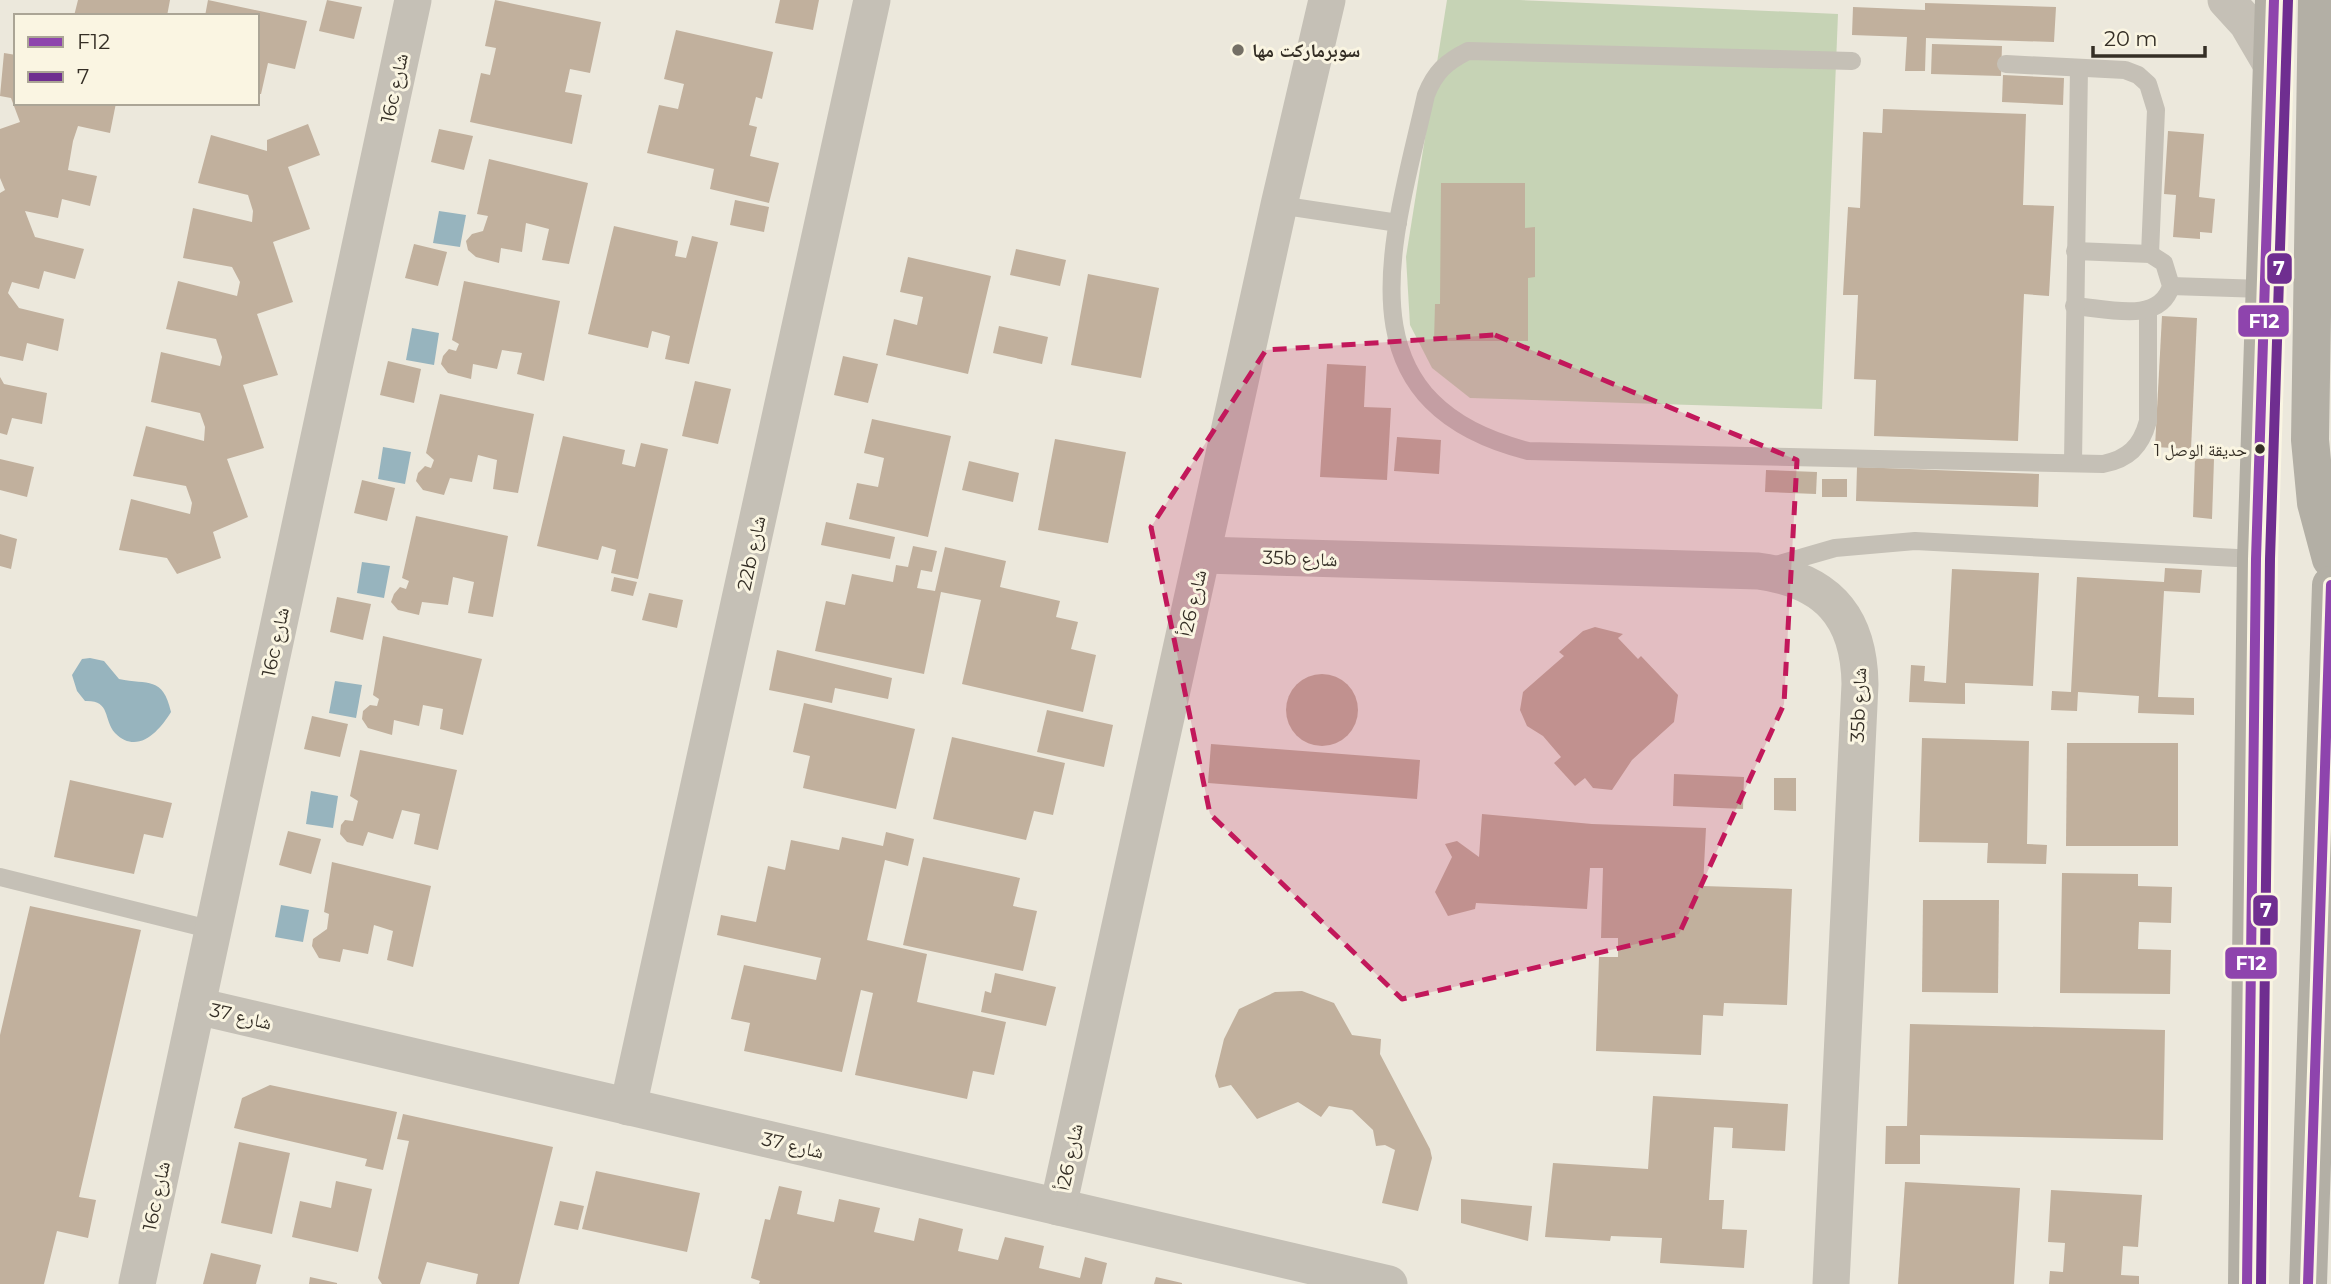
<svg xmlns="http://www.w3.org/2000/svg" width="2331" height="1284" font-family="Montserrat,'Noto Naskh Arabic',sans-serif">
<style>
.green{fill:#c6d3b5}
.water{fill:#97b4be}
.building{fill:#c1b09d}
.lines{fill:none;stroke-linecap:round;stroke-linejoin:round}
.service{stroke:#c5c0b6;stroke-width:18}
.minor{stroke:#c5c0b6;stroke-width:37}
.primary{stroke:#b3afa5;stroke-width:38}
.bus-1-casing{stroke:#faf5e2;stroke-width:16}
.bus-2-casing{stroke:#faf5e2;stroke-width:16}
.bus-1{stroke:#8e44ad;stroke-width:10}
.bus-2{stroke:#6f2e90;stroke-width:10}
.marked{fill:#c2185b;fill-opacity:0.2;stroke:#c2185b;stroke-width:5;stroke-dasharray:14 9;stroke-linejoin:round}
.poi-dot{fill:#746f65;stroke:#faf5e2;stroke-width:2.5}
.bus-dot{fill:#342e25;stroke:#faf5e2;stroke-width:2.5}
.labels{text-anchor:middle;stroke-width:6;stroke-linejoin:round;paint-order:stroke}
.bus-label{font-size:17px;fill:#342e25;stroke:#faf5e2;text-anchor:end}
.poi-label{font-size:19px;font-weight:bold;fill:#342e25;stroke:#faf5e2;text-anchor:start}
.street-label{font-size:19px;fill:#342e25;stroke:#faf5e2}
.line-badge{stroke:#faf5e2;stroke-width:2.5}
.badge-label{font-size:19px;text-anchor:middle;font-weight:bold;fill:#fff}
</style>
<rect width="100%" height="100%" fill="#ece8dc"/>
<!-- green -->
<polygon class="green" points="1447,0 1519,0 1838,14 1822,409 1470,398 1432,368 1410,325 1406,257"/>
<!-- water -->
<g class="water">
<polygon points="439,211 466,215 460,247 433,243"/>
<polygon points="412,328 439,333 434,365 406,360"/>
<polygon points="383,447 411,452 405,484 378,479"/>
<polygon points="362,562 390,566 384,598 357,593"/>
<path d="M90,658L104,661L119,679C148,685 163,676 171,712C160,730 138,756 115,733C103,719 111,700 85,701L77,691L72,675L82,659Z"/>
<polygon points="335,681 362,685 356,718 329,713"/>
<polygon points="311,791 338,796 333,828 306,824"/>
<polygon points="281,905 309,910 303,942 275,937"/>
</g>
<!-- building -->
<g class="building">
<polygon points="78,0 170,0 167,16 74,16"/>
<polygon points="208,0 307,21 295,69 268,63 261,94 257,94 257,16 205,16"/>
<polygon points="327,0 362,7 354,39 319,31"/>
<polygon points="495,0 601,22 590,73 570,69 565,92 582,95 572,144 470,122 481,73 490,75 496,48 485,46"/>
<polygon points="780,0 819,0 813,30 775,23"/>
<polygon points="1925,3 2056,7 2054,42 1926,38 1925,71 1905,71 1907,37 1852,35 1853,7 1925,10"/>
<polygon points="676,30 773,52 762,99 756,97 749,125 757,127 750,156 779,163 769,203 710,189 714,169 647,153 659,105 678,109 684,84 664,79"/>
<polygon points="1932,44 2002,46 2001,76 1931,74"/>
<polygon points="4,53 16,55 16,103 116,103 110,133 78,126 73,141 68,170 97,176 90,206 62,199 58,218 25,211 35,237 84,249 75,279 44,271 39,289 12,282 8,293 19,308 64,319 58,351 27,343 23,361 0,356 0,193 5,190 0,178 0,129 20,122 11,98 0,96"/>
<polygon points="2003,75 2064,78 2063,105 2002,102"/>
<polygon points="1883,109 2026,114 2023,205 2054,206 2049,296 2024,294 2018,441 1874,436 1876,380 1854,379 1858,295 1843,295 1848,207 1860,208 1863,132 1882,133"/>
<polygon points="308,124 320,155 288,167 310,229 273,242 293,302 257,314 278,375 243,385 264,448 227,459 248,517 213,532 221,558 177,574 167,558 119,550 131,499 190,514 192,503 186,486 133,476 146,426 204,441 205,427 200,413 151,402 161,352 220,366 222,357 216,339 166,329 178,281 237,296 240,282 232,267 183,258 193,208 252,222 253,211 248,195 198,183 211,135 267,151 267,140"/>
<polygon points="439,129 473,136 464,170 431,162"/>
<polygon points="2168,131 2204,134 2199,197 2215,199 2212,233 2200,232 2200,239 2173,237 2176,195 2164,194"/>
<polygon points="489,159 588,183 569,264 542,260 549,229 526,223 522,252 501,248 499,263 476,257 468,250 466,241 472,234 483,231 488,216 477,214"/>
<polygon points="1441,183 1525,183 1525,228 1535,227 1535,277 1528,278 1528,341 1434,341 1435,304 1440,304"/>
<polygon points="735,200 769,207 764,232 730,225"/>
<polygon points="614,226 678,241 675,256 686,258 692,236 718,242 689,364 665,359 670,336 652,331 648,348 588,334"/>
<polygon points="414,244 447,252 438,286 405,278"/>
<polygon points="1016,249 1066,260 1060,286 1010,275"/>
<polygon points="908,257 991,276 968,374 886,355 894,319 917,325 923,297 900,292"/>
<polygon points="1088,274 1159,288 1141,378 1071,365"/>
<polygon points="464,281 560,301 544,381 517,374 522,353 502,350 497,369 473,364 471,379 448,373 441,364 443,356 449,349 456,351 459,344 452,340"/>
<polygon points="2162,316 2197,318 2191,449 2155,447"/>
<polygon points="999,326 1048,337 1042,364 993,353"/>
<polygon points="843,356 878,364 868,403 834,395"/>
<polygon points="388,361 421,369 414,403 380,395"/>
<polygon points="1327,364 1366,366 1364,407 1391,408 1387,480 1320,477"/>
<polygon points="0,377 4,384 47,393 42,424 12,418 7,435 0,433"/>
<polygon points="695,381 731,389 718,444 682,436"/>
<polygon points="440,394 534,414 518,493 493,489 497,460 478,455 472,482 450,478 444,495 423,490 416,481 418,473 425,466 431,468 434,460 426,453"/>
<polygon points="872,419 951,436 928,537 849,519 857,483 878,487 884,458 864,453"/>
<polygon points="563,436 625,450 622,464 635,467 641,443 668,449 638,579 611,573 616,550 602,546 598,560 537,546"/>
<polygon points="1397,437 1441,440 1439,474 1394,471"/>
<polygon points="1055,439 1126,452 1108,543 1038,530"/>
<polygon points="2195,458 2214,459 2212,519 2193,517"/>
<polygon points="0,459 34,467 27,497 0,490"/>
<polygon points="969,461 1019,473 1013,502 962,490"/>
<polygon points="1857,467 2039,474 2038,507 1856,501"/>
<polygon points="1766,470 1817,472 1816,494 1765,492"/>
<rect x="1822" y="479" width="25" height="18"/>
<polygon points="362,480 395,488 387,521 354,513"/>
<polygon points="416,516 508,536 493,617 468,613 474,582 453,577 448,605 422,602 419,615 398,610 391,602 394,594 400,587 406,589 409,581 402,578"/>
<polygon points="826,522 895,537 890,559 821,545"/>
<polygon points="0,534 17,539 11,569 0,566"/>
<polygon points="913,546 937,551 932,572 921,570 917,588 935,591 945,547 1006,561 1000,587 1060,601 1056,617 1078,622 1071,649 1096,655 1083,712 962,684 981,600 941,592 924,674 815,651 826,601 845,605 852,574 893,582 896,565 908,567"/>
<polygon points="2165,568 2202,570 2200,593 2164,591 2158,697 2194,698 2194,715 2138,713 2139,696 2078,692 2077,711 2051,710 2052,691 2071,692 2077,577 2164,582"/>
<polygon points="1952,569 2039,573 2033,686 1965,683 1965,704 1909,702 1911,665 1925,666 1924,681 1946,683"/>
<polygon points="614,577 637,582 633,596 611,591"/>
<polygon points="649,593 683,600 677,628 642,620"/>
<polygon points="337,597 371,604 363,640 330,632"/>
<polygon points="1595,627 1623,634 1618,638 1638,659 1641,656 1678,695 1674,722 1632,760 1612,790 1593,788 1585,778 1575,786 1554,763 1561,757 1543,736 1527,726 1520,710 1523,692 1564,656 1559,652 1583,631"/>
<polygon points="383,636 482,659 463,735 440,729 443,709 423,705 419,726 394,720 392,735 368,728 362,719 363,711 370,705 377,706 379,699 373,695"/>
<polygon points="777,650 892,678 888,699 835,688 832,703 769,690"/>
<circle cx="1322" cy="710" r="36"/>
<polygon points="804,703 915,729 896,809 803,788 810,756 793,752"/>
<polygon points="1047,710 1113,725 1104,767 1037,752"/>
<polygon points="312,716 348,724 340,757 304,749"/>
<polygon points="952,737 1065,763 1053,815 1034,811 1026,840 933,819"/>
<polygon points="1922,738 2029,741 2027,844 2047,845 2046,864 1987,863 1988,843 1919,842"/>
<polygon points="2067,743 2178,743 2178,846 2066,846"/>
<polygon points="1211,744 1420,760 1417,799 1208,783"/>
<polygon points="360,750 457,770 438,850 414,844 420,814 402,810 393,839 368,832 363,846 347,842 340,834 341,825 345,820 353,821 358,801 350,796"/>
<polygon points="1674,774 1744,777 1743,809 1673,806"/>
<polygon points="1774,778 1796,778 1796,811 1774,810"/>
<polygon points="70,780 172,803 163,838 144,834 134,874 54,857"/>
<polygon points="1482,814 1592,824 1706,828 1703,886 1792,889 1787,1005 1724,1003 1723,1016 1703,1015 1701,1055 1596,1051 1599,957 1618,957 1618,938 1601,938 1603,868 1590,868 1587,909 1476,903 1475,909 1448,916 1435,892 1452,857 1445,844 1457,841 1479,857"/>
<polygon points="288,831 321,839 311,874 279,865"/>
<polygon points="886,832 914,839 908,866 885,860 867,940 927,954 917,1002 1006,1022 994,1075 973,1071 967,1099 855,1075 873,993 861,990 842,1072 744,1051 750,1023 731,1019 744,965 816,980 821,958 717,935 721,915 756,922 768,866 785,870 791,840 839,850 842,837 883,846"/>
<polygon points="923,857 1020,878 1013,906 1037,911 1023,971 903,945"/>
<polygon points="332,862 431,886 413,967 387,960 393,931 374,925 368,954 343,949 340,962 319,958 312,946 313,939 327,929 329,914 324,912"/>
<polygon points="2062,873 2138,874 2138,886 2172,887 2171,923 2139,922 2138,949 2171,950 2170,994 2060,993"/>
<polygon points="1923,900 1999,900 1998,993 1922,992"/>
<polygon points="30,906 141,930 79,1197 96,1200 88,1238 57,1231 44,1284 0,1284 0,1035"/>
<polygon points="995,973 1056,987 1046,1026 981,1012 985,991 991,993"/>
<polygon points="1302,991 1334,1003 1352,1035 1381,1039 1380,1054 1430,1149 1432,1158 1418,1211 1382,1203 1395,1150 1385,1145 1376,1146 1373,1130 1352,1110 1329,1106 1321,1117 1298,1102 1257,1119 1231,1085 1219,1088 1215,1076 1224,1039 1239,1009 1275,992"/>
<polygon points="1910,1024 2165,1030 2163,1140 1920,1135 1920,1164 1885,1164 1886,1126 1907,1126"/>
<polygon points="270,1085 397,1112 383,1170 365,1166 367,1159 234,1128 242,1098"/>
<polygon points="1653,1096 1788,1104 1785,1151 1732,1148 1733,1128 1714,1127 1709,1200 1724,1200 1722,1229 1747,1230 1744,1268 1660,1263 1662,1238 1611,1236 1610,1241 1545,1237 1553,1163 1648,1169"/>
<polygon points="403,1114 553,1147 519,1284 476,1284 478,1274 427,1262 420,1284 382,1284 378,1278 409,1141 397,1139"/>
<polygon points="239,1142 290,1153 272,1234 221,1223"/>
<polygon points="596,1171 700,1193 687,1252 582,1229"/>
<polygon points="336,1181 372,1189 358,1252 292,1237 300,1201 331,1208"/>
<polygon points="1905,1182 2020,1188 2014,1284 1898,1284"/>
<polygon points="779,1186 802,1191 797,1214 834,1222 839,1199 880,1208 874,1232 914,1241 919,1218 963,1229 958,1251 998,1260 1005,1237 1044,1246 1039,1268 1080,1278 1085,1257 1107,1263 1102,1284 759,1284 760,1281 751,1278 765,1219 770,1220"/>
<polygon points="2051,1190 2142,1195 2138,1247 2123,1246 2121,1275 2139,1276 2139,1284 2049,1284 2050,1271 2063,1272 2065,1243 2048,1242"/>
<polygon points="1461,1199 1532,1206 1528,1241 1461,1223"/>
<polygon points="560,1201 584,1206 578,1230 554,1225"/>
<polygon points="211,1253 261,1265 256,1284 203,1284"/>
<polygon points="310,1277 337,1283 337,1284 309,1284"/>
<polygon points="1156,1277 1182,1283 1182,1284 1154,1284"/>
</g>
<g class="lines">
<!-- service -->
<g class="service">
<path d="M1852,61L1468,51C1446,62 1435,72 1426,95C1394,238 1334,402 1528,451L2103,464C2128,459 2141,447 2148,421V311"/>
<polyline points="2006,64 2125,70 2138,75 2148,84 2156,110 2150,254"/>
<polyline points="1279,205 1398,223"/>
<polyline points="2171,286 2263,289"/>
<path d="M2074,306C2105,308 2160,325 2171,286L2164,263L2150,254L2075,251"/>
<polyline points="2073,462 2079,68"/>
<polyline points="1769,567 1835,548 1915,541 2256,559"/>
<polyline points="0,877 213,930"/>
</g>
<!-- minor -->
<g class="minor">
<polyline points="2226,0 2247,23 2271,64"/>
<path d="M1203,555L1758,571C1826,580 1859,615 1860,684L1831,1284"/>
<polyline points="197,1006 1389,1284"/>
<polyline points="628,1107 872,0"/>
<polyline points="1058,1207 1279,205 1327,0"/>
<polyline points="137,1284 413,0"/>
</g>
<!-- primary -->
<g class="primary">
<polyline points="2317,0 2310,440 2316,503 2331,559"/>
<polyline points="2247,1284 2256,559 2274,0"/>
<polyline points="2308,1284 2331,585"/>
</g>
<!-- bus-1 casing -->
<g class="bus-1-casing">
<g id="bus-1">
<polyline points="2247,1284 2256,559 2274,0"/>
<polyline points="2308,1284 2331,585"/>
</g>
</g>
<!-- bus-2 casing -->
<g class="bus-2-casing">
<polyline id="bus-2" points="2261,1284 2270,559 2288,0"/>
</g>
<!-- bus-1 -->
<use href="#bus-1" class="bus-1"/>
<!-- bus-2 -->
<use href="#bus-2" class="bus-2"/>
</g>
<!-- marked area -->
<path class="marked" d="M1495,335L1797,460L1784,704L1679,934L1402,999L1210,814L1151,527L1266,350Z"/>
<!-- markers -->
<circle class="poi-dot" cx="1238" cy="50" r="7"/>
<circle class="bus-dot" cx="2260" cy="449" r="6"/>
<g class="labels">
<!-- bus labels -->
<g class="bus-label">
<text x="2247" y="456">حديقة الوصل 1</text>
</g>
<!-- poi labels -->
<g class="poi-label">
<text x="1252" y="57">سوبرماركت مها</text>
</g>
<!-- street labels -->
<g class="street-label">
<text transform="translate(394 88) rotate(-78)" y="7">16c شارع</text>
<text transform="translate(751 553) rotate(-78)" y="7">22b شارع</text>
<text transform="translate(1300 558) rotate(2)" y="7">35b شارع</text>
<text transform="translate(1192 603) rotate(-77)" y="7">شارع 26أ</text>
<text transform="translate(275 642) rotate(-78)" y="7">16c شارع</text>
<text transform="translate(1858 705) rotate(-88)" y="7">35b شارع</text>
<text transform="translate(241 1016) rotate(13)" y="7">شارع 37</text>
<text transform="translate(793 1145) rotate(13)" y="7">شارع 37</text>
<text transform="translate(1069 1157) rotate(-78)" y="7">شارع 26أ</text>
<text transform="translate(156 1196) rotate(-78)" y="7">16c شارع</text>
</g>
</g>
<g class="line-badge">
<rect x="2266" y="252" width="27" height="33" rx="7" fill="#6f2e90"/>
<rect x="2237" y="304" width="53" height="34" rx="7" fill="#8e44ad"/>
<rect x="2252" y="894" width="27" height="33" rx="7" fill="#6f2e90"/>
<rect x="2224" y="946" width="54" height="34" rx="7" fill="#8e44ad"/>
</g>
<g class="badge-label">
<text x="2279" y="275">7</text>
<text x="2264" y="328">F12</text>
<text x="2266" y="917">7</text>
<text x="2251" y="970">F12</text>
</g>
<!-- legend -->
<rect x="14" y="14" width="245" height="91" fill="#faf5e2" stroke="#aba596" stroke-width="2"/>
<rect x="28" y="37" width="35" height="10" fill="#8e44ad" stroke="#aba596" stroke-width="2"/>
<text x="77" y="49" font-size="21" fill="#342e25">F12</text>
<rect x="28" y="72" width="35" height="10" fill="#6f2e90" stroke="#aba596" stroke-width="2"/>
<text x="77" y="84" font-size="21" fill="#342e25">7</text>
<!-- scale -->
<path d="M2093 46v10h112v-10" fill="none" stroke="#342e25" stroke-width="3.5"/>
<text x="2104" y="46" font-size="21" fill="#342e25" stroke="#faf5e2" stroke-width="5" paint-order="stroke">20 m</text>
</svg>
